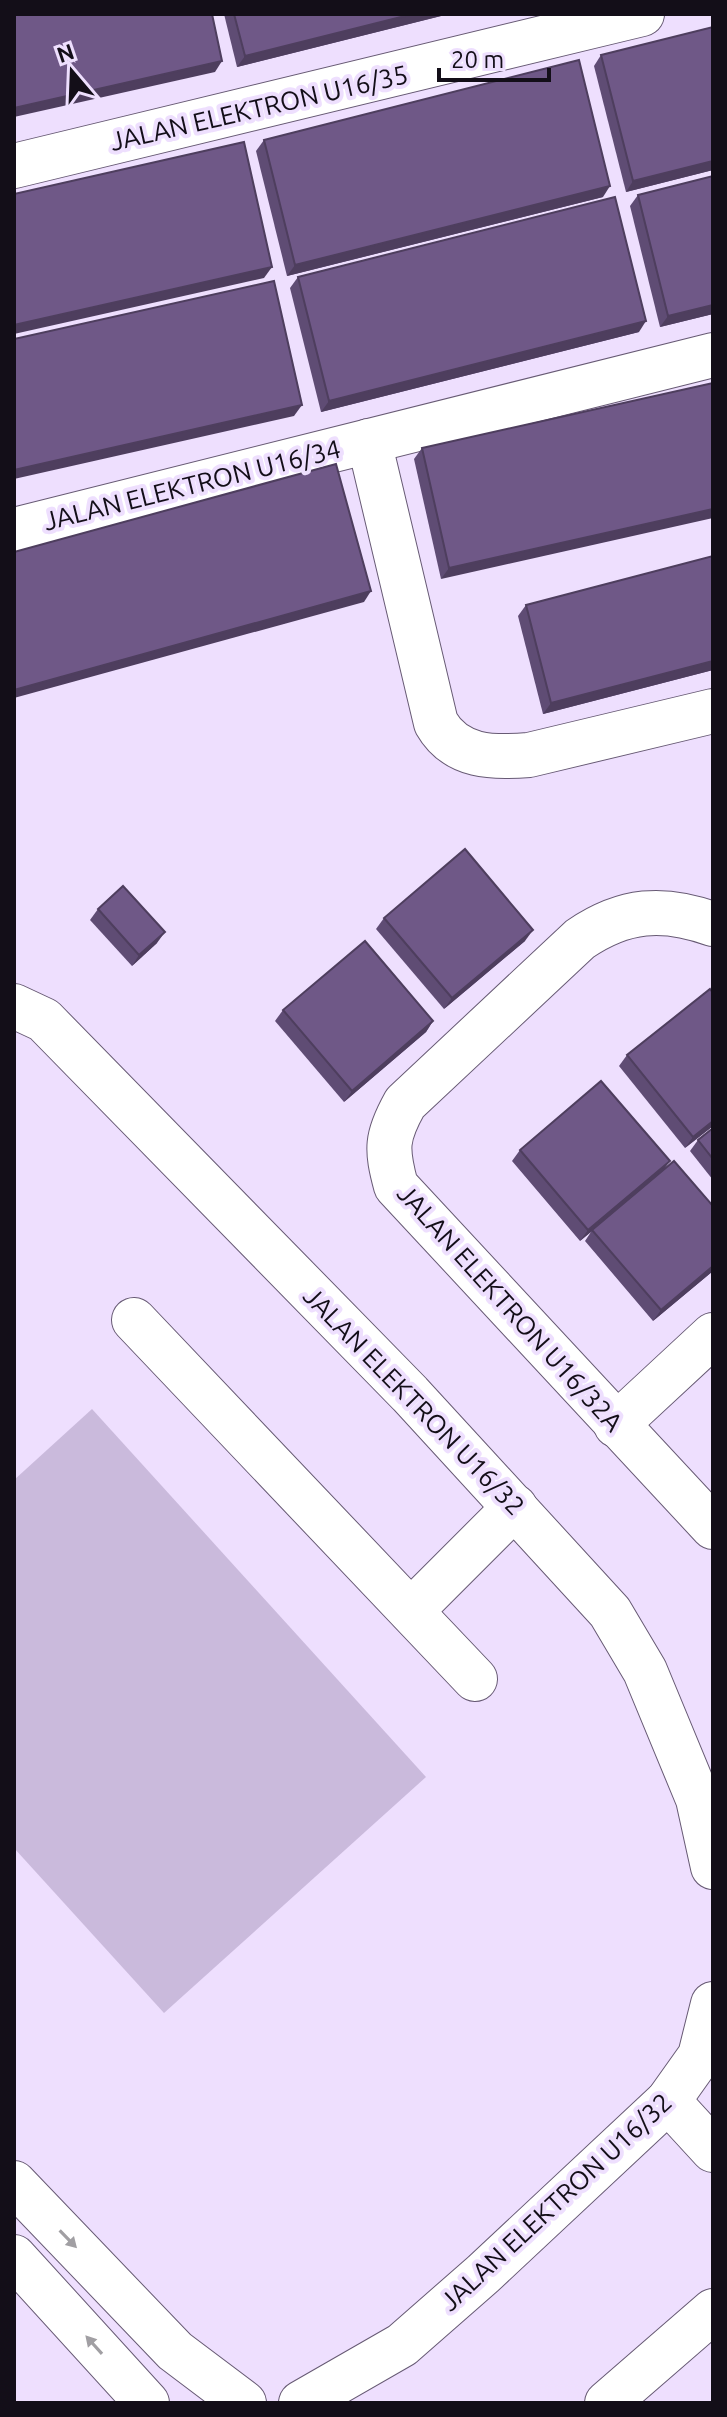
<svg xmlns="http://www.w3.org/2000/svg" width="727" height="2417" font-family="Ubuntu,sans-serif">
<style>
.green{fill:#cabadc}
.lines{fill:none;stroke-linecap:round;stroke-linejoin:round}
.minor-casing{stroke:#675a74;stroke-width:46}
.minor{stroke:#fff;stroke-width:44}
.wall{fill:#5f4c74}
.shaded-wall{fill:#4e3e5e}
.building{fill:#6f5887;stroke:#4e3e5e;stroke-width:2}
.oneway{fill:#a19fa3}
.labels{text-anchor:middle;stroke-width:8;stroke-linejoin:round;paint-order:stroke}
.street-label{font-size:26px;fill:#130e18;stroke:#eedffe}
</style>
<rect width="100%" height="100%" fill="#eedffe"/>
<!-- green -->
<polygon class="green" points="92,1409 426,1777 164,2013 14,1848 14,1480"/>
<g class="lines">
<!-- minor casing -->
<g class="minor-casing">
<g id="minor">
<polyline points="14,166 642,14"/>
<path d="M369,441L436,723C456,758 493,758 529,755L713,711"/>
<polyline points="14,530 713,355"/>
<path d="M713,924C663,906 624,909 580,939L405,1103C386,1137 386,1149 396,1186L713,1527"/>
<polyline points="14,1006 44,1020 410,1394 610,1612 645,1671 698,1799 713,1867"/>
<polyline points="134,1320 475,1679"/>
<polyline points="616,1425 713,1335"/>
<polyline points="411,1611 515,1507"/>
<polyline points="668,2101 713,2150"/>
<polyline points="14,2183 175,2351 244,2403"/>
<polyline points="14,2257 147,2403"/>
<polyline points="301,2403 402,2345 483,2274 668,2101 700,2056 713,2004"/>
<polyline points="607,2403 713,2311"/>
</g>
</g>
<!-- minor -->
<use href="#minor" class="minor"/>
</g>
<!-- wall -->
<g class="wall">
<polygon points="224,14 449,14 237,67"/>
<polygon points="713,27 713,170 626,192 594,66 601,55"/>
<polygon points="264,140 603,197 287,276 256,151"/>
<polygon points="638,195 713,314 660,327 630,206"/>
<polygon points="298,277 639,332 321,412 290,288"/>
<polygon points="713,383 441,579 414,459 422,448"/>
<polygon points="713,556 713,670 543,714 518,616 526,605"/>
<polygon points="98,909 157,943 132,966 90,920"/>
<polygon points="384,918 525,941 444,1009 376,929"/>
<polygon points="283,1010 433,1021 426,1032 344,1102 275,1021"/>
<polygon points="627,1055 713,1126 685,1148 619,1066"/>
<polygon points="713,1128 713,1180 690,1151 698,1140"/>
<polygon points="520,1150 664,1170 713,1206 713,1271 653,1321 585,1241 591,1232 580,1241 512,1161"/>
</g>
<!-- shaded-wall -->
<g class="shaded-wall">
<polygon points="413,14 449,14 237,67 245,56"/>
<polygon points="222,61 215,72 14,117 14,108"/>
<polygon points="713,161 713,170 626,192 633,181"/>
<polygon points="610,186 603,197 287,276 295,265"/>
<polygon points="272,267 264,278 14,334 14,325"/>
<polygon points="713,305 713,314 660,327 668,316"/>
<polygon points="646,321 639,332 321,412 329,401"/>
<polygon points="302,405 294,416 14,479 14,470"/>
<polygon points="713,509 713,518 441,579 449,568"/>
<polygon points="371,591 364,602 14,698 14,690"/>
<polygon points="713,661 713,670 543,714 551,703"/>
<polygon points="533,930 525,941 444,1009 452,998"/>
<polygon points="165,932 157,943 132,966 139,955"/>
<polygon points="433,1021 426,1032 344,1102 352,1091"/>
<polygon points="713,1121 713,1126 685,1148 693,1137"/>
<polygon points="670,1161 662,1172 580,1241 588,1230"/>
<polygon points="713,1266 713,1271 653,1321 661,1310"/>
</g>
<!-- building -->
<g class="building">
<polygon points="14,14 212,14 222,61 14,108"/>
<polygon points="234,14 413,14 245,56"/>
<polygon points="713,27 713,161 633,181 601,55"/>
<polygon points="579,60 610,186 295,265 264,140"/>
<polygon points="244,142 272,267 14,325 14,194"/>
<polygon points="713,176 713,305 668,316 638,195"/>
<polygon points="615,197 646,321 329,401 298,277"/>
<polygon points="274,281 302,405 14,470 14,339"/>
<polygon points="713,383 713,509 449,568 422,448"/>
<polygon points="336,464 371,591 14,690 14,552"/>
<polygon points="713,556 713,661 551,703 526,605"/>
<polygon points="465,849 533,930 452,998 384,918"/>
<polygon points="123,886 165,932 139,955 98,909"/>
<polygon points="365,941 433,1021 352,1091 283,1010"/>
<polygon points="710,989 713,993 713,1121 693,1137 627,1055"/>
<polygon points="601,1081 670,1161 588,1230 520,1150"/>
<polygon points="713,1128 713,1159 698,1140"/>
<polygon points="674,1161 713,1206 713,1266 661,1310 592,1230"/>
</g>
<!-- one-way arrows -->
<defs><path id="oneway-solid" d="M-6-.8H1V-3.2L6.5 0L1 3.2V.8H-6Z" transform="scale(2)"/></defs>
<g class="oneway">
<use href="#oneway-solid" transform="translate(68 2239) rotate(46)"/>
<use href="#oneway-solid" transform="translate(94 2345) rotate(-132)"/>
</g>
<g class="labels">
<!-- street labels -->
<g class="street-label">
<text transform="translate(259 108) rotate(-13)" y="9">JALAN ELEKTRON U16/35</text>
<text transform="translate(192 485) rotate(-14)" y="9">JALAN ELEKTRON U16/34</text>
<text transform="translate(510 1308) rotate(48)" y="9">JALAN ELEKTRON U16/32A</text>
<text transform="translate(414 1401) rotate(46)" y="9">JALAN ELEKTRON U16/32</text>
<text transform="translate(556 2202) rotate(-43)" y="9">JALAN ELEKTRON U16/32</text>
</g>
</g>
<!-- border -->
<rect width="727" height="2417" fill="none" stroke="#130e18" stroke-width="32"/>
<!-- north arrow -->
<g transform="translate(72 72) rotate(341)" stroke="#eedffe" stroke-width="6" paint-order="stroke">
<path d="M0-6L14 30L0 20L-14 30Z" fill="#130e18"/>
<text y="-12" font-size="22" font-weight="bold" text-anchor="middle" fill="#130e18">N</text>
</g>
<!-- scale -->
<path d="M439 68v12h110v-12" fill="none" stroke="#130e18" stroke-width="4"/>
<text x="451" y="68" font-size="24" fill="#130e18" stroke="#eedffe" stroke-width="6" paint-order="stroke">20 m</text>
</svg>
